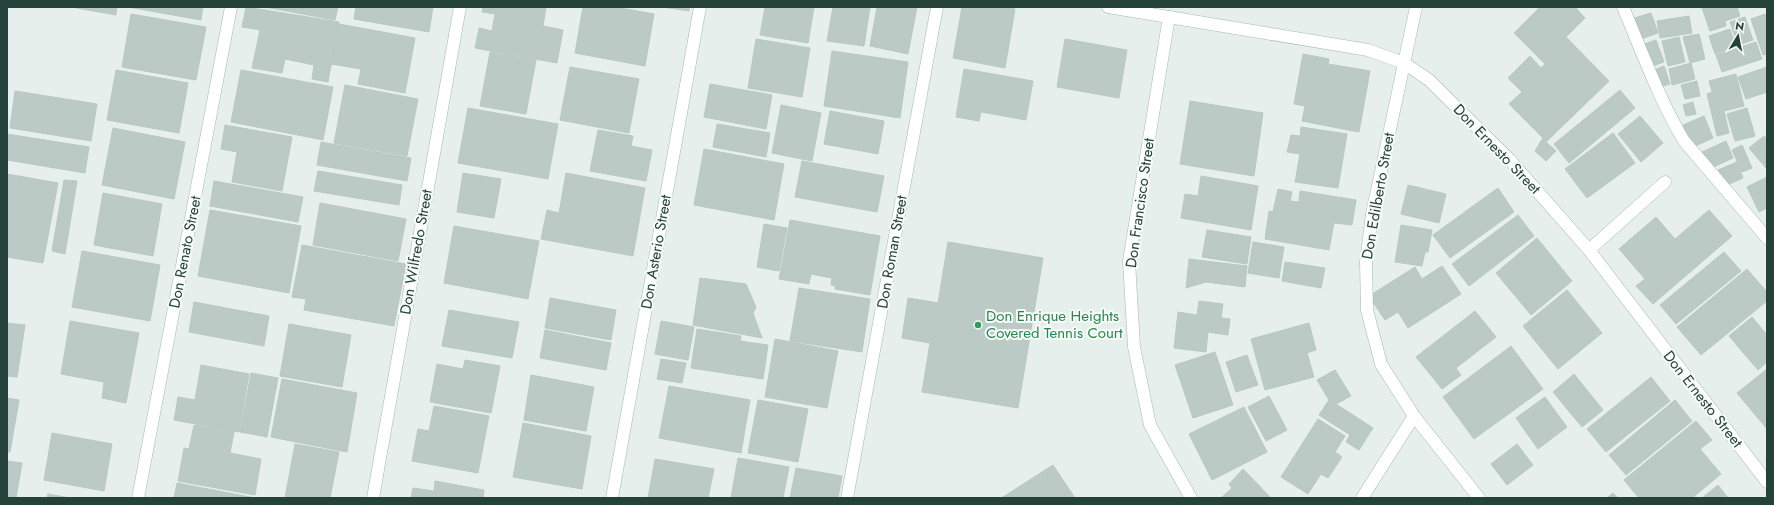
<svg xmlns="http://www.w3.org/2000/svg" width="1774" height="505" font-family="Jost,sans-serif">
<style>
.building{fill:#bbcac4;stroke:#b8c9c2}
.lines{fill:none;stroke-linecap:round;stroke-linejoin:round}
.minor-casing{stroke:#a8b8b2;stroke-width:13}
.minor{stroke:#fff;stroke-width:12}
.leisure-dot{fill:#2e9e5b;stroke:#f7fbf9;stroke-width:1.5}
.labels{text-anchor:middle;stroke-width:4;stroke-linejoin:round;paint-order:stroke}
.street-label{font-size:15px;fill:#24423a;stroke:#f7fbf9}
.leisure-label{font-size:15px;fill:#27864d;stroke:#f7fbf9;text-anchor:start}
</style>
<rect width="100%" height="100%" fill="#e6efeb"/>
<!-- building -->
<g class="building">
<polygon points="71,7 117,7 116,15"/>
<polygon points="128,7 203,7 201,20"/>
<polygon points="246,7 339,22 328,82 312,79 314,65 285,59 282,73 252,68 260,30 242,27"/>
<polygon points="265,7 338,7 335,20"/>
<polygon points="356,7 433,7 429,32 354,19"/>
<polygon points="483,7 546,7 543,26 563,30 557,63 475,48 479,28 492,31 495,14 482,12"/>
<polygon points="583,7 615,7 654,14 645,66 575,53"/>
<polygon points="662,7 689,7 689,11"/>
<polygon points="765,7 814,7 808,43 760,35"/>
<polygon points="833,7 870,7 864,46 827,41"/>
<polygon points="877,7 917,7 908,54 870,46"/>
<polygon points="962,7 1002,7 1015,9 1005,68 953,58"/>
<polygon points="1540,7 1575,7 1585,18 1566,37 1609,81 1546,142 1556,151 1546,161 1535,151 1543,138 1509,104 1522,92 1508,78 1530,56 1541,68 1545,64 1514,33"/>
<polygon points="1705,7 1737,7 1740,16 1725,21 1726,26 1710,31 1702,8"/>
<polygon points="1651,13 1658,33 1638,40 1631,19"/>
<polygon points="131,14 206,27 196,80 122,67"/>
<polygon points="1765,14 1767,20 1767,54 1763,55 1751,19"/>
<polygon points="1689,16 1692,33 1660,38 1657,21"/>
<polygon points="1745,17 1753,40 1738,45 1730,22"/>
<polygon points="339,24 415,38 405,93 358,84 361,69 331,64"/>
<polygon points="1730,29 1736,47 1715,54 1709,36"/>
<polygon points="1699,34 1705,59 1690,63 1683,37"/>
<polygon points="1679,37 1685,62 1668,66 1662,41"/>
<polygon points="756,39 810,48 802,97 748,88"/>
<polygon points="1065,39 1127,50 1119,98 1057,87"/>
<polygon points="1656,40 1664,62 1650,67 1642,45"/>
<polygon points="1756,42 1762,59 1722,72 1716,55"/>
<polygon points="832,51 908,62 900,118 824,106"/>
<polygon points="490,52 536,60 526,114 480,106"/>
<polygon points="1303,54 1329,59 1328,64 1370,71 1359,132 1302,121 1305,106 1294,104"/>
<polygon points="1691,63 1695,79 1672,85 1669,69"/>
<polygon points="1664,66 1670,84 1660,87 1654,70"/>
<polygon points="570,67 639,79 629,133 560,120"/>
<polygon points="1767,67 1767,92 1746,99 1738,77"/>
<polygon points="964,69 1033,81 1026,120 981,112 979,121 956,117"/>
<polygon points="116,70 188,83 179,133 107,120"/>
<polygon points="241,70 333,87 323,140 231,122"/>
<polygon points="1736,74 1744,106 1724,111 1729,133 1717,136 1707,94 1712,92 1709,81"/>
<polygon points="1697,81 1700,96 1685,99 1681,85"/>
<polygon points="710,84 772,95 766,129 704,117"/>
<polygon points="345,85 418,99 407,156 334,143"/>
<polygon points="1620,90 1635,108 1569,163 1554,144"/>
<polygon points="15,91 97,104 91,141 10,128"/>
<polygon points="1190,101 1263,113 1254,176 1180,164"/>
<polygon points="1693,102 1696,114 1686,116 1683,105"/>
<polygon points="781,105 821,113 812,161 772,153"/>
<polygon points="468,108 558,124 548,179 458,163"/>
<polygon points="1747,108 1755,136 1735,141 1727,114"/>
<polygon points="830,111 884,121 878,154 824,144"/>
<polygon points="1640,116 1663,143 1641,162 1618,134"/>
<polygon points="1704,116 1713,138 1693,147 1683,125"/>
<polygon points="717,124 770,133 766,157 713,147"/>
<polygon points="225,125 292,137 282,191 232,182 237,152 221,149"/>
<polygon points="1301,127 1347,134 1338,188 1295,182 1300,154 1287,152 1291,135 1300,136"/>
<polygon points="113,128 185,142 174,199 102,185"/>
<polygon points="598,130 633,136 631,146 652,150 646,181 590,171"/>
<polygon points="1613,133 1635,163 1587,198 1565,169"/>
<polygon points="7,134 89,147 85,173 7,160"/>
<polygon points="1764,136 1767,140 1766,168 1749,148"/>
<polygon points="1726,141 1733,158 1709,169 1702,152"/>
<polygon points="321,142 411,158 407,181 317,165"/>
<polygon points="1742,145 1752,168 1742,172 1732,150"/>
<polygon points="704,149 784,164 774,220 694,205"/>
<polygon points="802,161 884,176 877,212 795,197"/>
<polygon points="1737,162 1743,178 1725,186 1718,170"/>
<polygon points="318,171 402,185 399,205 314,191"/>
<polygon points="463,173 501,179 494,218 457,212"/>
<polygon points="566,173 645,188 633,256 541,239 547,210 559,213"/>
<polygon points="7,174 58,183 43,263 7,257"/>
<polygon points="1201,176 1258,186 1251,230 1181,218 1185,194 1198,196"/>
<polygon points="1767,177 1767,208 1759,212 1747,187"/>
<polygon points="64,180 77,181 65,254 52,251"/>
<polygon points="214,181 303,197 298,222 210,206"/>
<polygon points="1408,185 1446,194 1439,223 1401,214"/>
<polygon points="1498,188 1514,212 1450,258 1433,235"/>
<polygon points="1278,189 1292,192 1290,201 1299,202 1300,191 1356,200 1352,225 1334,223 1329,250 1265,239 1269,211 1273,212"/>
<polygon points="103,193 162,204 153,256 94,245"/>
<polygon points="320,203 406,219 398,261 313,245"/>
<polygon points="210,210 301,226 289,293 198,276"/>
<polygon points="1709,210 1732,236 1653,304 1636,286 1645,279 1619,249 1656,217 1675,239"/>
<polygon points="1518,215 1534,236 1469,286 1452,264"/>
<polygon points="790,220 880,236 870,295 835,289 835,286 831,285 832,278 811,274 809,284 779,279"/>
<polygon points="764,224 787,228 779,271 757,267"/>
<polygon points="1401,225 1432,230 1428,252 1425,252 1422,266 1395,262"/>
<polygon points="454,226 539,241 528,299 444,283"/>
<polygon points="1207,230 1251,237 1247,264 1202,257"/>
<polygon points="1537,238 1572,281 1531,315 1496,273"/>
<polygon points="948,242 1043,258 1018,408 922,392 930,343 902,338 908,298 938,303"/>
<polygon points="1253,242 1284,247 1279,278 1248,273"/>
<polygon points="302,245 406,264 394,326 304,310 306,299 292,297"/>
<polygon points="82,251 160,265 150,321 72,307"/>
<polygon points="1724,252 1741,271 1676,324 1660,305"/>
<polygon points="1189,259 1247,266 1245,287 1206,282 1186,288"/>
<polygon points="1285,262 1325,268 1321,288 1282,281"/>
<polygon points="1442,266 1461,294 1408,328 1398,312 1385,320 1369,296 1415,267 1422,279"/>
<polygon points="1747,269 1767,292 1767,301 1701,355 1677,327"/>
<polygon points="700,278 746,284 756,307 753,313 762,338 693,325"/>
<polygon points="799,288 870,299 862,352 790,341"/>
<polygon points="1567,290 1602,333 1558,369 1523,326"/>
<polygon points="550,298 616,310 611,340 545,328"/>
<polygon points="1199,301 1223,304 1221,318 1230,319 1228,335 1208,332 1206,352 1174,348 1178,312 1197,315"/>
<polygon points="194,302 269,316 264,346 189,332"/>
<polygon points="449,310 519,322 512,358 442,346"/>
<polygon points="1475,311 1496,337 1456,368 1461,375 1442,389 1416,357"/>
<polygon points="1752,317 1767,335 1767,362 1758,370 1729,336"/>
<polygon points="70,321 139,333 126,403 102,398 104,382 61,374"/>
<polygon points="661,321 694,327 688,360 655,354"/>
<polygon points="7,323 25,325 17,377 7,376"/>
<polygon points="1309,323 1316,350 1307,353 1314,377 1265,390 1251,339"/>
<polygon points="289,324 351,335 342,387 280,376"/>
<polygon points="697,329 741,336 740,341 768,345 763,379 691,368"/>
<polygon points="545,330 611,343 606,370 540,358"/>
<polygon points="775,339 838,351 827,408 765,397"/>
<polygon points="1511,346 1543,389 1474,439 1443,397"/>
<polygon points="1215,352 1233,405 1193,418 1175,365"/>
<polygon points="1247,355 1258,385 1236,392 1226,362"/>
<polygon points="661,359 686,363 682,383 657,379"/>
<polygon points="465,360 500,366 491,413 430,402 437,364 463,369"/>
<polygon points="201,365 249,374 239,432 174,420 178,397 195,400"/>
<polygon points="1767,369 1767,429 1737,393"/>
<polygon points="1335,370 1351,396 1336,404 1373,428 1359,450 1346,442 1350,435 1319,415 1329,400 1317,380"/>
<polygon points="251,373 278,378 267,437 240,432"/>
<polygon points="1574,374 1603,410 1582,427 1553,392"/>
<polygon points="531,375 594,387 586,431 524,420"/>
<polygon points="1651,377 1670,401 1606,452 1587,429"/>
<polygon points="282,379 357,393 347,452 271,437"/>
<polygon points="669,386 750,400 741,453 659,438"/>
<polygon points="1269,396 1287,430 1266,441 1248,407"/>
<polygon points="1545,397 1567,427 1538,449 1516,418"/>
<polygon points="7,398 19,400 10,452 7,452"/>
<polygon points="758,400 808,409 798,462 748,453"/>
<polygon points="1675,400 1692,421 1626,475 1609,455"/>
<polygon points="434,406 489,416 478,473 412,461 418,429 429,431"/>
<polygon points="1244,407 1267,452 1212,480 1189,434"/>
<polygon points="1318,419 1345,436 1335,452 1342,457 1328,478 1321,474 1308,494 1281,477"/>
<polygon points="1696,421 1712,440 1700,449 1721,474 1692,498 1639,498 1624,480"/>
<polygon points="523,423 591,436 582,489 513,477"/>
<polygon points="194,425 234,432 230,453 261,459 255,495 178,481 184,448 189,449"/>
<polygon points="52,433 112,444 104,491 44,480"/>
<polygon points="295,444 339,452 330,498 285,498"/>
<polygon points="1517,444 1533,465 1507,485 1491,464"/>
<polygon points="738,458 789,467 783,498 731,498"/>
<polygon points="655,459 714,469 708,498 648,498"/>
<polygon points="7,461 22,463 16,498 7,498"/>
<polygon points="1053,465 1075,498 1003,498 1003,497"/>
<polygon points="796,468 842,476 838,498 790,498"/>
<polygon points="1243,469 1271,498 1221,498 1232,488 1229,484"/>
<polygon points="435,481 484,490 483,498 411,498 413,488 434,491"/>
<polygon points="177,483 255,498 174,498"/>
<polygon points="1718,485 1728,498 1702,498"/>
<polygon points="1613,493 1618,498 1607,498"/>
<polygon points="48,494 70,498 47,498"/>
</g>
<g class="lines">
<!-- minor casing -->
<g class="minor-casing">
<g id="minor">
<polyline points="1108,7 1368,50 1404,63 1429,80 1509,159 1589,250 1767,482"/>
<polyline points="1416,7 1372,214 1366,262 1367,310 1381,364 1414,416 1479,498"/>
<path d="M1623,7C1642,52 1659,99 1684,141L1767,238"/>
<polyline points="1169,17 1129,261 1134,347 1150,425 1191,498"/>
<polyline points="1589,250 1665,182"/>
<polyline points="138,498 231,7"/>
<polyline points="373,498 460,7"/>
<polyline points="612,498 700,7"/>
<polyline points="847,498 937,7"/>
<polyline points="1362,498 1414,416"/>
</g>
</g>
<!-- minor -->
<use href="#minor" class="minor"/>
</g>
<!-- markers -->
<circle class="leisure-dot" cx="978" cy="325" r="4"/>
<g class="labels">
<!-- street labels -->
<g class="street-label">
<text transform="translate(1497 149) rotate(46)" y="5">Don Ernesto Street</text>
<text transform="translate(1378 196) rotate(-80)" y="5">Don Edilberto Street</text>
<text transform="translate(1140 203) rotate(-82)" y="5">Don Francisco Street</text>
<text transform="translate(185 252) rotate(-79)" y="5">Don Renato Street</text>
<text transform="translate(416 252) rotate(-80)" y="5">Don Wilfredo Street</text>
<text transform="translate(656 252) rotate(-80)" y="5">Don Asterio Street</text>
<text transform="translate(892 252) rotate(-80)" y="5">Don Roman Street</text>
<text transform="translate(1703 399) rotate(52)" y="5">Don Ernesto Street</text>
</g>
<!-- leisure labels -->
<g class="leisure-label">
<text x="986" y="321">Don Enrique Heights<tspan x="986" dy="17">Covered Tennis Court</tspan></text>
</g>
</g>
<!-- border -->
<rect width="1774" height="505" fill="none" stroke="#24423a" stroke-width="16"/>
<!-- north arrow -->
<g transform="translate(1738 36) rotate(10)" stroke="#f7fbf9" stroke-width="3" paint-order="stroke">
<path d="M0-3L7 15L0 10L-7 15Z" fill="#24423a"/>
<text y="-6" font-size="11" font-weight="bold" text-anchor="middle" fill="#24423a">N</text>
</g>
</svg>
